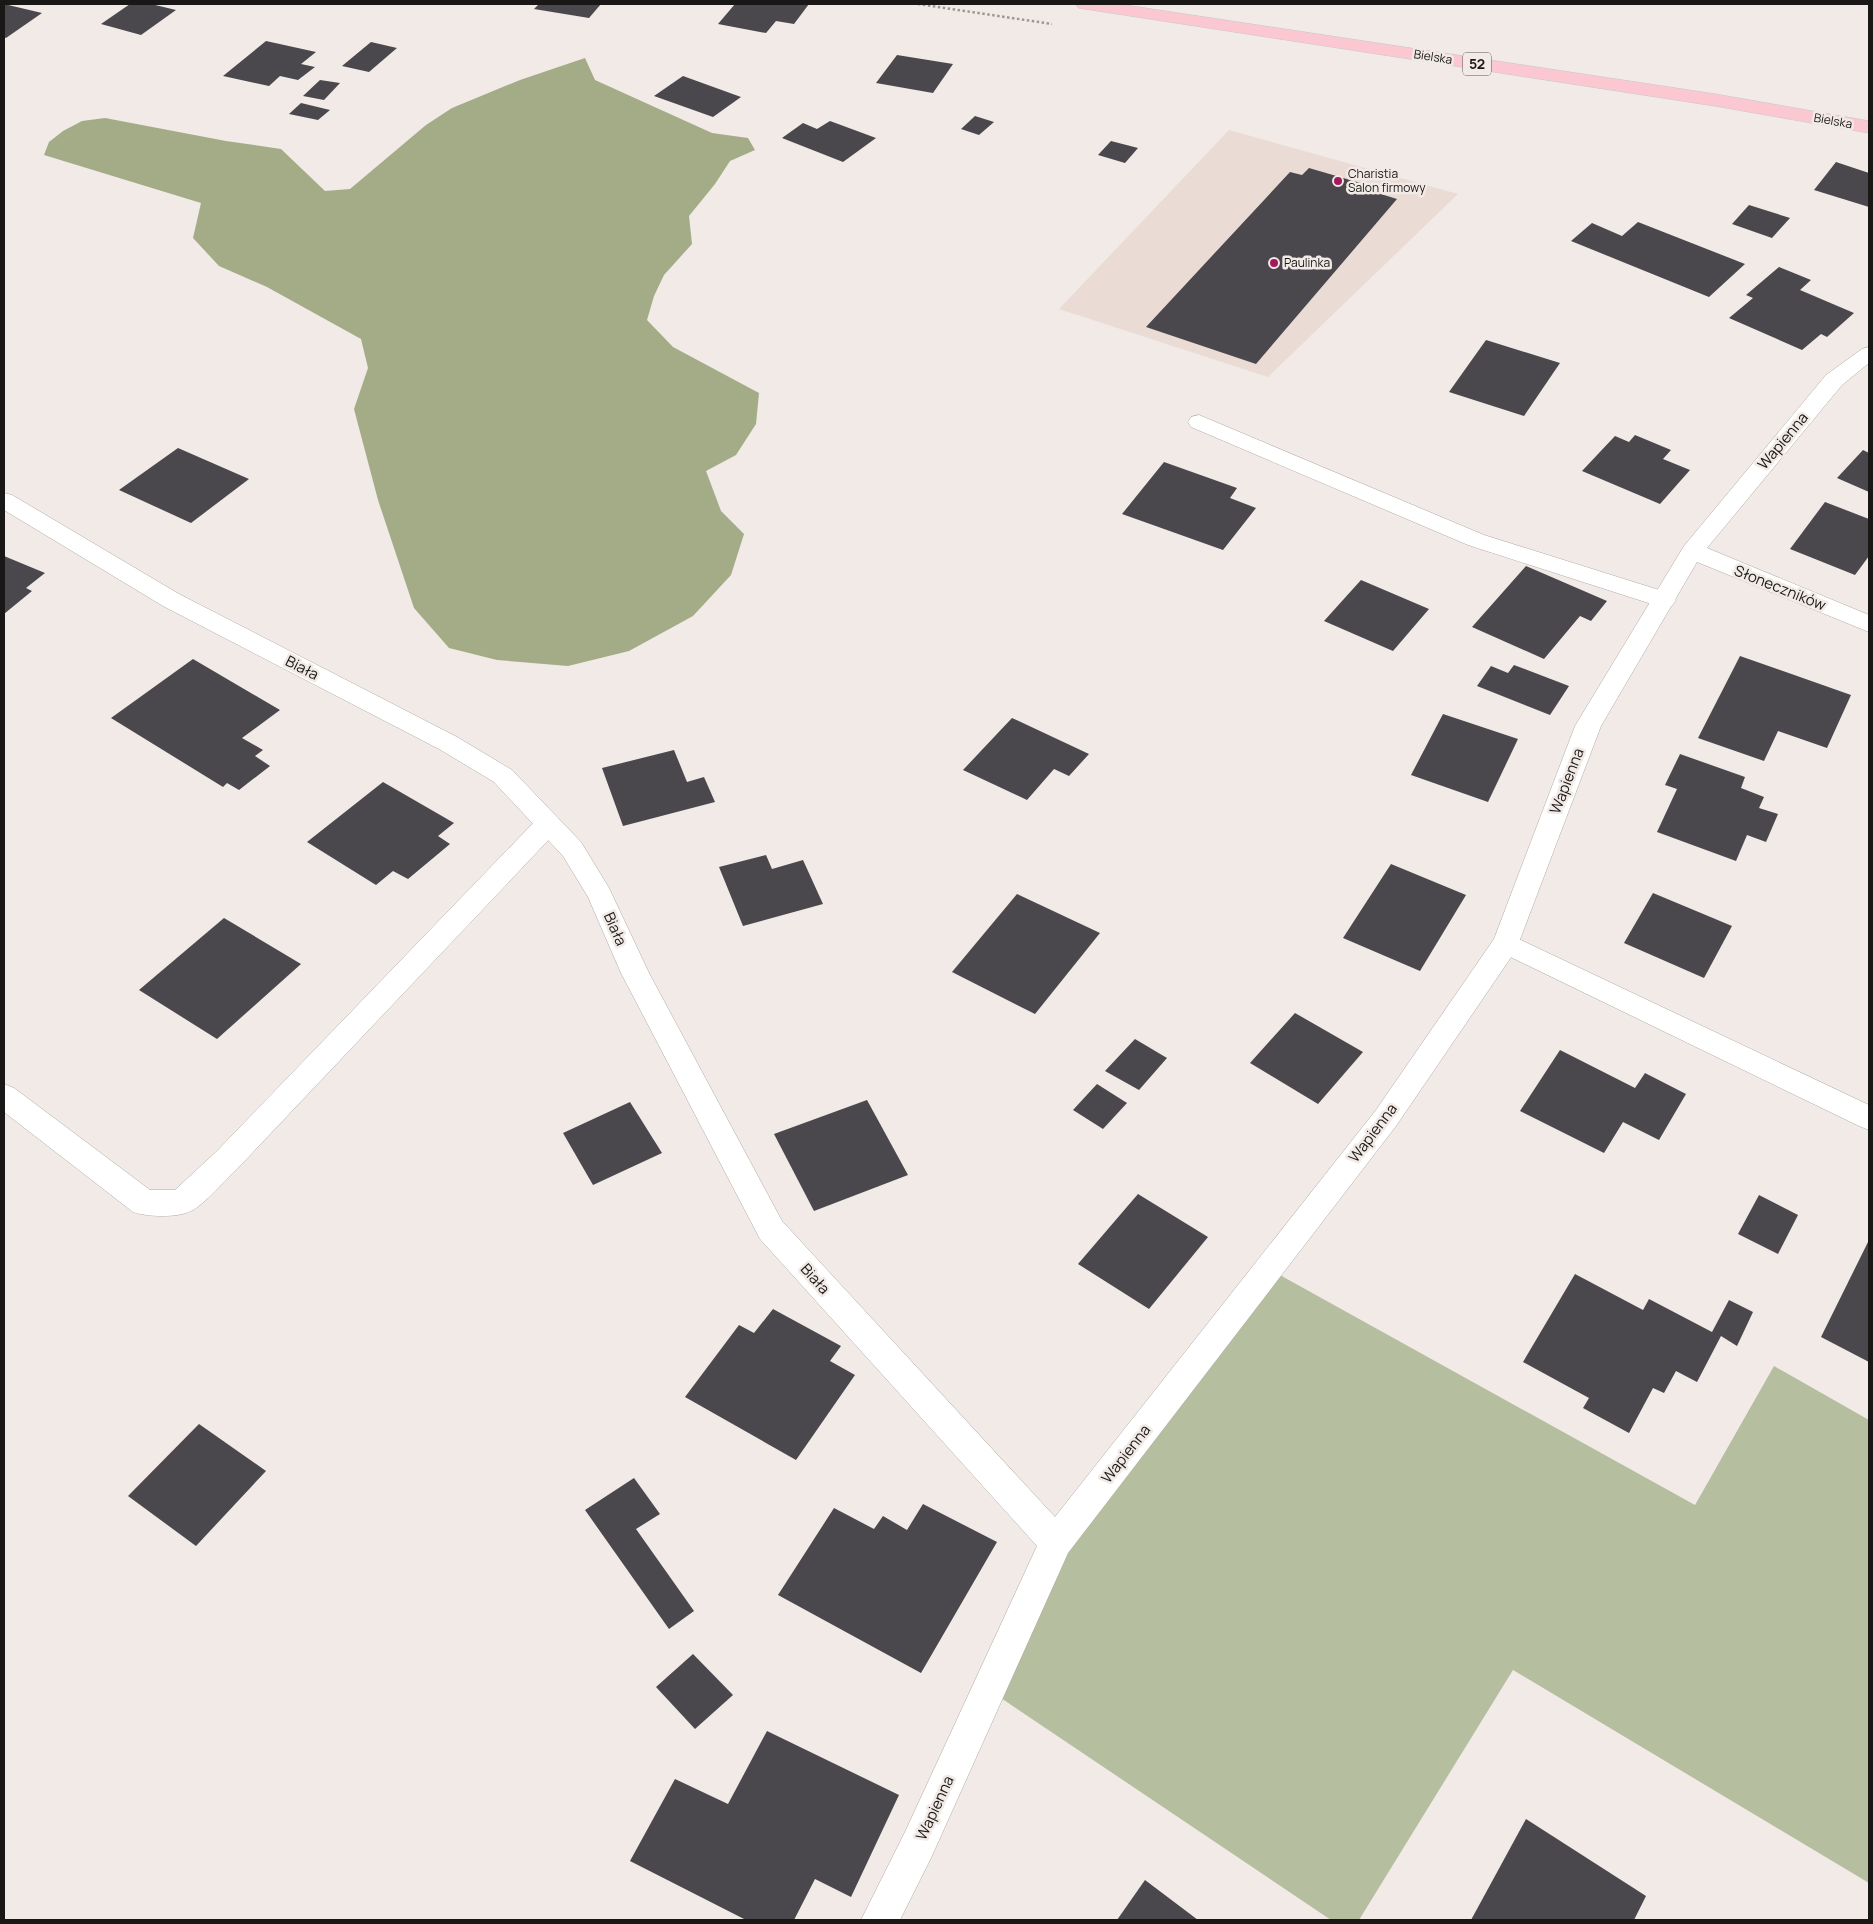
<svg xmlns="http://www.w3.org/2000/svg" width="1873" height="1924" font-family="Manrope,sans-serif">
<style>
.built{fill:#eadcd4}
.green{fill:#b6bea0}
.forest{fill:#a3ac87}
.building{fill:#4a484d}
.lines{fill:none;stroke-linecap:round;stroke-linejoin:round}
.lane-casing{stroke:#b1aaa7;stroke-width:1}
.street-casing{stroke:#b1aaa7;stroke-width:1}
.primary-casing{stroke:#c8c8c7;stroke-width:1}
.path{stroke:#9d9895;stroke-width:2.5;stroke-dasharray:2.5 2.5;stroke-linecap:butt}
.lane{fill:#fff;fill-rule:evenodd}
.street{fill:#fff;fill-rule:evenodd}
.primary{fill:#fbc7d0;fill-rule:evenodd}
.poi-dot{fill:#a5185c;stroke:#f1eae6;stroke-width:2}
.labels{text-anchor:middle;stroke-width:5;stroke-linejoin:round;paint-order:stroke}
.far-street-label{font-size:12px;fill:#1a1816;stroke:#f1eae6}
.far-poi-label{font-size:12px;fill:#1a1816;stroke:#f1eae6;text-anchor:start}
.shield{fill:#f1eae6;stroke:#5a5754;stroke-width:1}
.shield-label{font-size:14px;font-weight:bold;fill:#1a1816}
.street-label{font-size:15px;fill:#1a1816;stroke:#f1eae6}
</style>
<rect width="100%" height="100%" fill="#f1eae6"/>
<!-- built -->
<polygon class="built" points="1229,130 1458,194 1268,377 1059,309"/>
<!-- green -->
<polygon class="green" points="1269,1269 1695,1505 1774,1366 1869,1420 1869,1883 1513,1670 1359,1920 1331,1920 989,1690 1056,1542"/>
<!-- forest -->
<polygon class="forest" points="585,58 595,80 712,133 748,138 755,150 730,161 715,184 689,216 692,244 664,275 654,296 647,320 673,347 759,393 756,424 736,455 706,471 721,511 744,534 731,575 693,616 629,651 568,666 497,660 449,648 414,608 378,500 354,409 368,368 361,339 267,287 219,266 193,238 201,203 44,155 49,142 63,131 82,121 105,118 226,141 281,149 325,191 350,189 426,125 452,108 520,80"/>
<!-- building -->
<g class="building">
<polygon points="4,4 42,13 6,38 4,37"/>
<polygon points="130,4 151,4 176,10 141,35 101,24"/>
<polygon points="539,4 601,4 589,18 534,9"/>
<polygon points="735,4 809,4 794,24 776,21 766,33 718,24"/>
<polygon points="266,41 316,52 301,64 315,67 298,80 280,76 269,86 223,76"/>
<polygon points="371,42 397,48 369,72 342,66"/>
<polygon points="897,55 953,64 933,93 876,83"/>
<polygon points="683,76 741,97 713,117 654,96"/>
<polygon points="320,80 340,83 324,100 303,96"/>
<polygon points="301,103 330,110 318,120 289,114"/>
<polygon points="975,116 994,122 979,135 961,129"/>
<polygon points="830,121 876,138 843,162 782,138 803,123 817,129"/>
<polygon points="1111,141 1138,148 1125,163 1098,155"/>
<polygon points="1836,162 1869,173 1869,207 1814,190"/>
<polygon points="1309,168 1374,187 1371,191 1397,199 1256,364 1146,327 1290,172 1302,175"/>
<polygon points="1749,205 1790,218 1772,238 1732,224"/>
<polygon points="1638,222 1745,264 1709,297 1571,241 1592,223 1622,236"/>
<polygon points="1779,267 1811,280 1800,290 1854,313 1827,337 1821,334 1802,350 1729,318 1753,298 1746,295"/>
<polygon points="1486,340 1560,363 1524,416 1449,392"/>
<polygon points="1635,435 1671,450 1663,459 1690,470 1660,504 1582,471 1615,436 1629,442"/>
<polygon points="178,448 249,479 191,523 119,490"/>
<polygon points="1863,450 1869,453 1869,492 1837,478"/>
<polygon points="1164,462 1237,488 1230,498 1256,508 1223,550 1122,514"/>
<polygon points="1825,502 1869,519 1869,556 1855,575 1790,549"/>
<polygon points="4,556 45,573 26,588 32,591 4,614"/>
<polygon points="1526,566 1607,601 1591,621 1580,616 1544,659 1472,627"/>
<polygon points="1361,580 1429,609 1393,651 1324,621"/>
<polygon points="1740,656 1851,695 1827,748 1778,731 1764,761 1698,738"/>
<polygon points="193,659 280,710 242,738 263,750 255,756 270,766 239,790 227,783 223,787 111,718"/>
<polygon points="1514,665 1569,686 1550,715 1477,686 1491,666 1508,673"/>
<polygon points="1443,714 1518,739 1488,802 1411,775"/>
<polygon points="1012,718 1089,754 1069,776 1054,769 1027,800 963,770"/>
<polygon points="674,750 687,782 704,777 715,802 623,826 602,768"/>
<polygon points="1680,754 1745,777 1741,788 1764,797 1759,808 1778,814 1766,842 1747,835 1736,861 1657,832 1677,789 1665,785"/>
<polygon points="383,782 454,823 438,836 450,844 408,879 393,871 376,885 307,842"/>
<polygon points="766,855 772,869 803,860 823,904 743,926 719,867"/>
<polygon points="1391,864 1466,895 1420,971 1343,938"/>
<polygon points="1653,893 1732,926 1704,978 1624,943"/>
<polygon points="1017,894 1100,933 1035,1014 952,972"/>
<polygon points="224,918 301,964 217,1039 139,990"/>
<polygon points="1295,1013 1363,1052 1318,1104 1250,1063"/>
<polygon points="1135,1039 1167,1058 1139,1090 1105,1071"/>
<polygon points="1560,1050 1635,1088 1645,1073 1686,1094 1659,1140 1623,1122 1604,1153 1520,1111"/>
<polygon points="1097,1084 1127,1103 1103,1129 1073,1110"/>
<polygon points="867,1100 908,1175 814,1211 774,1134"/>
<polygon points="630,1102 662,1153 593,1185 563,1133"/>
<polygon points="1138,1194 1208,1237 1149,1309 1078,1264"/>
<polygon points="1759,1195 1798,1215 1778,1254 1738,1234"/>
<polygon points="1869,1240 1869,1362 1821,1337"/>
<polygon points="1575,1274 1643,1310 1649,1299 1712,1332 1729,1300 1753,1312 1737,1346 1721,1336 1697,1382 1676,1371 1664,1393 1653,1388 1629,1433 1583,1408 1589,1398 1523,1362"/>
<polygon points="773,1309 841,1346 830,1361 855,1375 796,1460 685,1397 739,1325 754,1333"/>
<polygon points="199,1424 266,1471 196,1546 128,1496"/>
<polygon points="634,1478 660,1514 636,1529 694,1611 669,1629 585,1510"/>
<polygon points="923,1504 997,1542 921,1673 778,1595 834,1508 874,1529 883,1516 907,1530"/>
<polygon points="693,1654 733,1695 695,1729 656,1687"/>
<polygon points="767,1731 899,1795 851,1897 815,1879 794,1920 746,1920 630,1861 675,1779 728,1804"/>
<polygon points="1526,1819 1646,1896 1634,1920 1471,1920"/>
<polygon points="1145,1880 1198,1920 1117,1920"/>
</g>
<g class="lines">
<!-- lane casing -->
<g class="lane-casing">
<g id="lane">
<polygon points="1199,415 1484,535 1672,594 1676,600 1672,606 1664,608 1468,545 1191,427 1188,422 1191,417"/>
<path d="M548,815L557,817L561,824L557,831L237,1169C226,1179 204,1205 191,1211C178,1218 147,1217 133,1212L4,1112V1084L14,1088L150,1190H175L217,1151L539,817Z"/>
<polygon points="1506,933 1869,1105 1869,1130 1859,1126 1496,950 1492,943 1496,936"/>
</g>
</g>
<!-- street casing -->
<g class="street-casing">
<polygon id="street" points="1869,347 1869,363 1842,385 1707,548 1869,615 1869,632 1697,562 1601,726 1516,950 1396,1126 1068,1553 931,1858 900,1920 861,1920 905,1832 1037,1546 760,1239 621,973 588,897 563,856 494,782 439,749 163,606 4,510 4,493 12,495 179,594 457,737 512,770 581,842 609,888 649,973 782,1221 1055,1517 1376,1110 1494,939 1575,726 1684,546 1826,375 1862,349"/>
</g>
<!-- primary casing -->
<g class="primary-casing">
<polygon id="primary" points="1076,4 1118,4 1715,94 1869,121 1869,133 1715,106 1085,9 1079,8"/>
</g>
<!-- path -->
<polyline class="path" points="918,4 1052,24"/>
<!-- lane -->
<use href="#lane" class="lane"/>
<!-- street -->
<use href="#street" class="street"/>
<!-- primary -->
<use href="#primary" class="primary"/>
</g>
<!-- markers -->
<g class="poi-dot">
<circle cx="1338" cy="181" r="5"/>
<circle cx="1274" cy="263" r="5"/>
</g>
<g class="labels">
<!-- far-street labels -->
<g class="far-street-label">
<text transform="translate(1433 57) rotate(9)" y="4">Bielska</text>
<text transform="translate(1833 121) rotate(10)" y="4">Bielska</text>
</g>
<!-- far-poi labels -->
<g class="far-poi-label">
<text x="1348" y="178">Charistia<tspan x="1348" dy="14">Salon firmowy</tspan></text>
<text x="1284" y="267">Paulinka</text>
</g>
<!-- shield labels -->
<rect class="shield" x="1463" y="52.5" width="28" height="23" rx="4"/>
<g class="shield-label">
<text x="1477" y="69">52</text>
</g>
<!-- street labels -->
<g class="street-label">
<text transform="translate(1783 441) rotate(-50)" y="5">Wapienna</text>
<text transform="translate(1780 588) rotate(22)" y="5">Słoneczników</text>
<text transform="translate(302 668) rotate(27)" y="5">Biała</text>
<text transform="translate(1567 781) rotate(-69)" y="5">Wapienna</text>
<text transform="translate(615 929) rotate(66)" y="5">Biała</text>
<text transform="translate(1373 1133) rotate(-53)" y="5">Wapienna</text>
<text transform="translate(815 1279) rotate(48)" y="5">Biała</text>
<text transform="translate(1126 1454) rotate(-52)" y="5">Wapienna</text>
<text transform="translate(935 1808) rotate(-65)" y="5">Wapienna</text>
</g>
</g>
<!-- border -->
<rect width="1873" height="1924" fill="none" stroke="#1a1816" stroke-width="10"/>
</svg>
